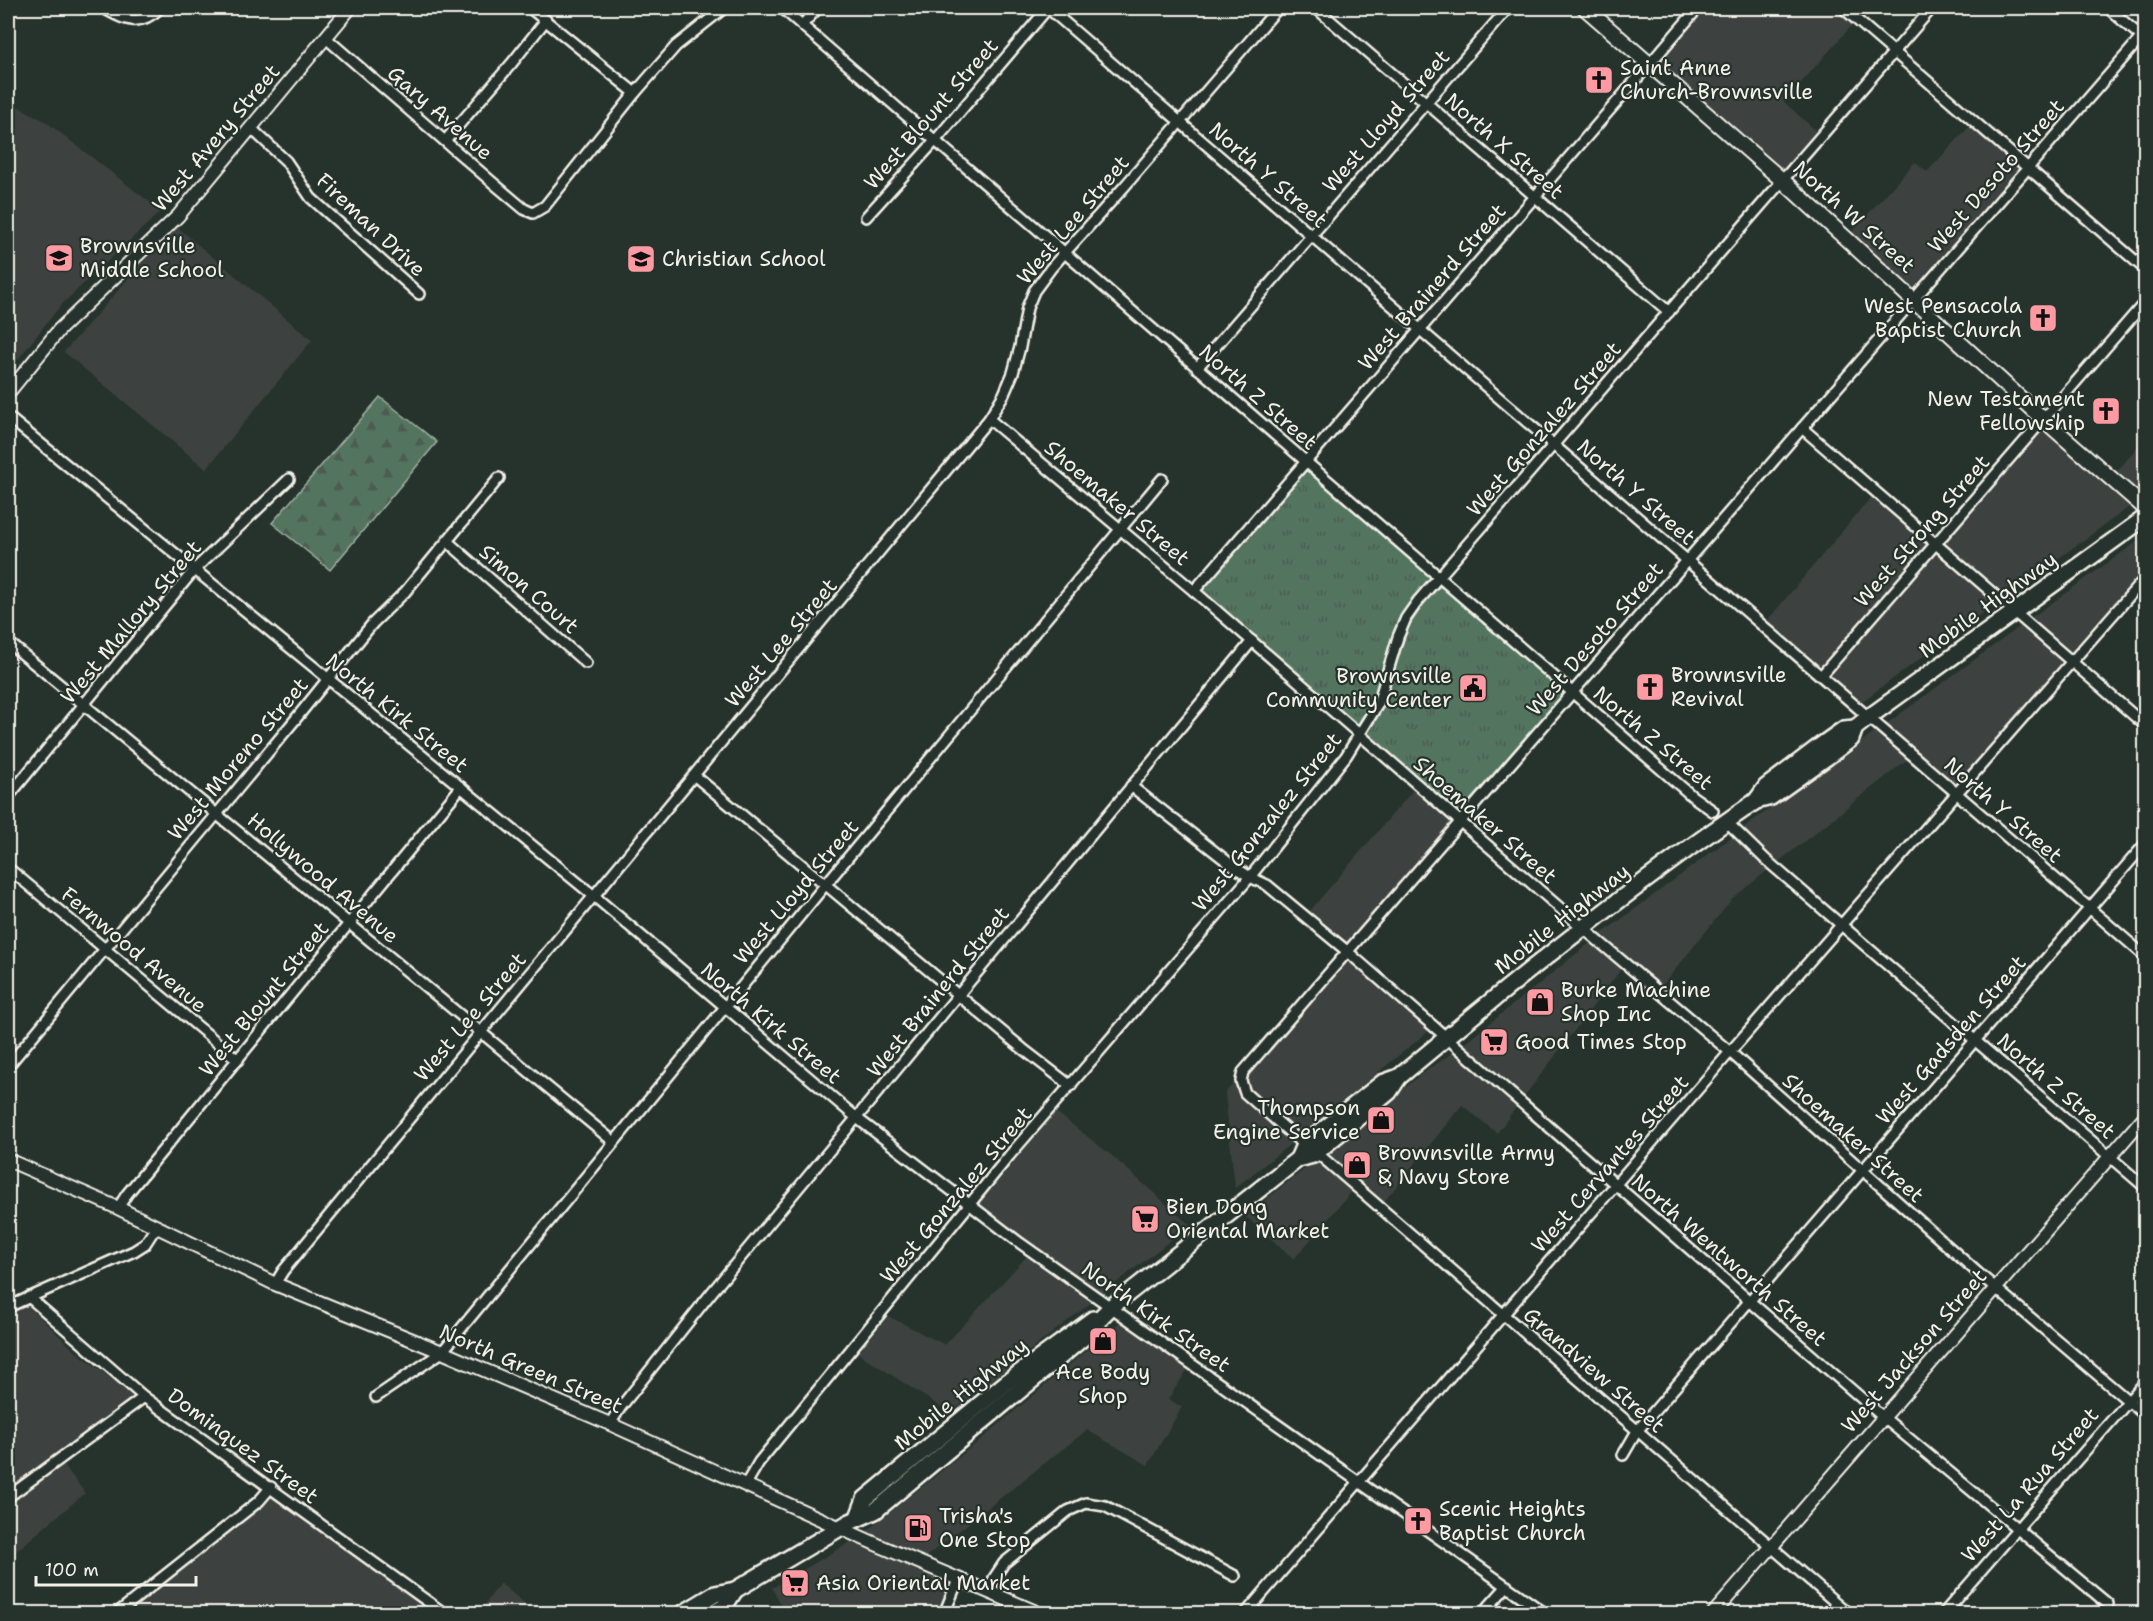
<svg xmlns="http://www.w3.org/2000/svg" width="2153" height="1621" font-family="'Shantell Sans',sans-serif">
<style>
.built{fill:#3c423f}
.forest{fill:url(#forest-firs);stroke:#a3b2a4;stroke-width:1.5}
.park{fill:url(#park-tufts);stroke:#a3b2a4;stroke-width:1.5}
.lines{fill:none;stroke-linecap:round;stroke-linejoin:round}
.minor-casing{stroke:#f4f1e8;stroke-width:14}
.tertiary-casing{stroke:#f4f1e8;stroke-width:16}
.secondary-casing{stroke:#f4f1e8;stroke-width:18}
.primary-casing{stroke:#f4f1e8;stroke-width:20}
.minor{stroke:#26332d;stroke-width:9}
.tertiary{stroke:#26332d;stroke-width:12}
.secondary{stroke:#26332d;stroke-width:14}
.primary{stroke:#26332d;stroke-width:15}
.labels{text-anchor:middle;stroke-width:4.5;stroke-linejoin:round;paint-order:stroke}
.poi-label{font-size:21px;fill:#f4f1e8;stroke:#26332d;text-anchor:start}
.street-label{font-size:21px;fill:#f4f1e8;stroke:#26332d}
</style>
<defs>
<pattern id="forest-firs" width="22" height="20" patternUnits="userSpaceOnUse" patternTransform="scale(1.5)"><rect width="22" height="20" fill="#52745f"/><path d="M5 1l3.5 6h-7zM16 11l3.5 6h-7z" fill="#4d5c51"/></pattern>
<pattern id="park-tufts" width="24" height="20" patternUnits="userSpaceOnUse" patternTransform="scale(1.5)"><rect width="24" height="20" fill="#52745f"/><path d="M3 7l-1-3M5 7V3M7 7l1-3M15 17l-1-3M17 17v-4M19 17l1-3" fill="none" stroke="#4d5c51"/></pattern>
</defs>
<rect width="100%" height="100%" fill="#26332d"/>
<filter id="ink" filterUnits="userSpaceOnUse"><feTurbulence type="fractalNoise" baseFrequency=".0167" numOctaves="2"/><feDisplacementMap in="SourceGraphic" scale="12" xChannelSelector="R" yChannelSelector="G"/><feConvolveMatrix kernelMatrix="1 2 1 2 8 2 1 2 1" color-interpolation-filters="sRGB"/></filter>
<g filter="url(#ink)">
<!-- built -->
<g class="built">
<polygon points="1706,8 1835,8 1853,24 1784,102 1816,131 1781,172 1658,64"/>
<polygon points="8,101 45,121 161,211 60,306 8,372"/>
<polygon points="1971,125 2019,167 1912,290 1850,234 1915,162 1927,172"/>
<polygon points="177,227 312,340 206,469 64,352 150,254"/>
<polygon points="2044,428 2132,505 2005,597 1944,544"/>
<polygon points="2145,438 2145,495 2141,499 2114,475"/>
<polygon points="1872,496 1927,544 1819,668 1766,622"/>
<polygon points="2145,536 2145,567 2070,653 2031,618"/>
<polygon points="1936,552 1996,603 1860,703 1829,676"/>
<polygon points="2022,625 2063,661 1955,786 1885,725"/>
<polygon points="1876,731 1908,759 1777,863 1742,829"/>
<polygon points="1414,789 1452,822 1347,943 1309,912"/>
<polygon points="1733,836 1768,870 1733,898 1661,987 1600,935"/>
<polygon points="1591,942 1622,968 1523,1098 1464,1044"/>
<polygon points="1349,960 1430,1030 1301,1135 1250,1089 1247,1081 1249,1075"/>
<polygon points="1454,1052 1517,1106 1497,1133 1462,1105 1383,1203 1325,1153 1423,1073"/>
<polygon points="1234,1083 1241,1096 1293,1142 1235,1188 1225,1093"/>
<polygon points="1056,1112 1112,1156 1190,1225 1102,1294 978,1205"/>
<polygon points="1316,1160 1352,1191 1294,1259 1245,1216"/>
<polygon points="1028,1255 1093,1301 950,1413 858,1353 888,1316 945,1345"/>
<polygon points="27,1305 74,1350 135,1396 8,1489 8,1314"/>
<polygon points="1121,1321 1188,1369 1168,1399 1182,1407 1148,1465 1087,1430 923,1559 864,1533 978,1442"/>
<polygon points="63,1464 85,1493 8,1558 8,1504"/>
<polygon points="274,1496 305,1519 436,1613 128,1614"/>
<polygon points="854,1540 950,1582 938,1614 786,1613 772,1588"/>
<polygon points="500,1583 536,1613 479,1613"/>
</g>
<!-- forest -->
<polygon class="forest" points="380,397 437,442 330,570 272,523"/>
<!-- park -->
<g class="park">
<polygon points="1306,470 1431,578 1413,597 1398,621 1372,701 1357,726 1202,591"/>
<polygon points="1440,586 1564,693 1459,813 1367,734 1383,707 1408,627 1423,605"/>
</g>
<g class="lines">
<!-- minor casing -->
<g class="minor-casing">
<g id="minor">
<path d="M103,8C125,20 139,28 160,8"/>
<polyline points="530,8 635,93"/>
<polyline points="782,8 1692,796 1713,811"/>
<polyline points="1048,8 2146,957"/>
<polyline points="1316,8 1669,312"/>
<polyline points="1843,8 2146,270"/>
<polyline points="2108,8 2144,39"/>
<polyline points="802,25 818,8"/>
<polyline points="326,38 492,182 524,209 533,213 545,206 635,93 676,46 724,8"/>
<polyline points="251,128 286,161 311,198 419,294"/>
<polyline points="445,141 512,63 546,20"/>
<polyline points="866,217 935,141 1048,8"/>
<polyline points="1197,368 1508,8"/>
<polyline points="8,417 594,896 858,1119 1020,1243 1546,1614"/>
<polyline points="989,419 1194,591 1583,928 1730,1052 1978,1273 2146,1416"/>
<polyline points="1802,428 2146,726"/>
<polyline points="448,542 586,663"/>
<polyline points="1194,591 1698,8"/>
<polyline points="8,642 614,1142"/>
<polyline points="1821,676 2146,301"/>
<polyline points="695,776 1023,1049 1071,1086"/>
<polyline points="1131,786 1233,866 1250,877 1267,885 1348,952 1883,1417 2108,1604"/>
<polyline points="8,797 194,570 289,479"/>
<polyline points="1726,821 1766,860 2146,1188"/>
<polyline points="8,868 238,1060"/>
<polyline points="8,1066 294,721 373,623 405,592 499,478"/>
<polyline points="1304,1145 1245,1093 1241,1081 1243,1072 2146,32"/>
<polyline points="1316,1152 1849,1614"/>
<polyline points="118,1208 127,1194 461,787"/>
<polyline points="275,1284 283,1271 989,419 1004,394 1013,373 1020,347 1027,308 1034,291 1051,268 1124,187 1278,8"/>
<polyline points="29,1297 144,1397 445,1614"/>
<polyline points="8,1307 134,1251 145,1244 156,1227"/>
<polyline points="376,1397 442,1352 826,884 1162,479"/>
<polyline points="610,1424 620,1408 712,1292 1252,641"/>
<polyline points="1623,1455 1637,1431 2146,843"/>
<polyline points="746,1484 759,1462 1009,1156 1250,877 1346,756 1378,704 1398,637 1406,618 1418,601 1932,8"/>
<polyline points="8,1497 144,1397"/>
<polyline points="990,1592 994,1578 1004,1563 1068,1511 1086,1503 1105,1506 1235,1576"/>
<polyline points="116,1614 259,1501 271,1487"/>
<polyline points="944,1614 958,1580"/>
<polyline points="1245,1614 1730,1052 2146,577"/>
<polyline points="1482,1614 1507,1586"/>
<polyline points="1943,1614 2146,1381"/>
</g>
</g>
<!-- tertiary casing -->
<g class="tertiary-casing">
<g id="tertiary">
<polyline points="8,393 59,330 178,216 350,8"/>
<polyline points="8,1160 118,1208 275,1284 442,1352 610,1424 878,1545 1041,1614"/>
<polyline points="1713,1614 2146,1115"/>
</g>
</g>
<!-- secondary casing -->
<g class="secondary-casing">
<polyline id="secondary" points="1585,8 1782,180 2043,419 2146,509"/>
</g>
<!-- primary casing -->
<g class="primary-casing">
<g id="primary">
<polyline points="1756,801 1771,797 1827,757 1851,739 1855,728 1869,717 2146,517"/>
<polyline points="1298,1159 1304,1145 1382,1083 1399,1077"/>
<polyline points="858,1517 865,1499 1007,1382 1093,1319"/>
<path d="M682,1614L715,1594L735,1590L850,1522L875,1511L1096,1327L1102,1316L1111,1307L1298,1159L1313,1155L1389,1092L1399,1077C1514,981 1632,886 1756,801L1766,787L1820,746L1844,729L1855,728"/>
<polyline points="712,1614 724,1607 735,1590"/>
</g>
</g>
<!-- minor -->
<use href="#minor" class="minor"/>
<!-- tertiary -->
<use href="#tertiary" class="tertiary"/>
<!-- secondary -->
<use href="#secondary" class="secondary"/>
<!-- primary -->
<use href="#primary" class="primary"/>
</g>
</g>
<!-- icons -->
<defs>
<g id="church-square" transform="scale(1.5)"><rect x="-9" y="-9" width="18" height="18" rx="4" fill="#ff9aa2" stroke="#26332d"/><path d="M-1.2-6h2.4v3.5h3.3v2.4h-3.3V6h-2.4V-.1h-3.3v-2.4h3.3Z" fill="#111"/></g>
<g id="school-square" transform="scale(1.5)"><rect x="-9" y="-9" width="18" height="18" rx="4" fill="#ff9aa2" stroke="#26332d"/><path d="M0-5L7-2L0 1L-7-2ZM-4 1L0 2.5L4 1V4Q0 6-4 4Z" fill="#111"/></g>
<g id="civic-square" transform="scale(1.5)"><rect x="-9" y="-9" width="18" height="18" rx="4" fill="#ff9aa2" stroke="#26332d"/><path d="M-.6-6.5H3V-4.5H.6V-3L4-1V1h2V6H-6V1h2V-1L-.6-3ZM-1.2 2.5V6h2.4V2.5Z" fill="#111"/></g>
<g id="shop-square" transform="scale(1.5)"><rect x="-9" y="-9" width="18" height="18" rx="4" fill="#ff9aa2" stroke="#26332d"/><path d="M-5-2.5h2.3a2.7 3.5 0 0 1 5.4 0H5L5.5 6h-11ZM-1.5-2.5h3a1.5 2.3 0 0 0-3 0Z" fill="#111"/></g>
<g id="supermarket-square" transform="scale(1.5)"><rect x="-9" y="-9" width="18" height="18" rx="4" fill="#ff9aa2" stroke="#26332d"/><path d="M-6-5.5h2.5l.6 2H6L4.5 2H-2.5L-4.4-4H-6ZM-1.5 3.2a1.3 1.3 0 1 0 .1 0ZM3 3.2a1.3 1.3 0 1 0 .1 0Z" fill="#111"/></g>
<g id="fuel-square" transform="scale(1.5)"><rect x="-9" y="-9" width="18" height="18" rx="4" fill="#ff9aa2" stroke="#26332d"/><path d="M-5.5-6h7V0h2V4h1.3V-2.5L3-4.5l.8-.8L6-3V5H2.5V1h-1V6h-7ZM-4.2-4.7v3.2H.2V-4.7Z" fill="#111"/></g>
</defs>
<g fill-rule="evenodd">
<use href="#church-square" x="1599" y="80"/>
<use href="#school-square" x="59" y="258"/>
<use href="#school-square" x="641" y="259"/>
<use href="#church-square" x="2043" y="318"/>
<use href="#church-square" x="2106" y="411"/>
<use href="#church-square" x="1650" y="687"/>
<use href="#civic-square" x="1473" y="688"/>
<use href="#shop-square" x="1540" y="1002"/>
<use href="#supermarket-square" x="1494" y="1042"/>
<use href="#shop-square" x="1381" y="1120"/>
<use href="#shop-square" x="1357" y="1165"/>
<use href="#supermarket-square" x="1145" y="1219"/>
<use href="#shop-square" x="1103" y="1341"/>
<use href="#church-square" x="1418" y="1521"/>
<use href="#fuel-square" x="918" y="1528"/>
<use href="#supermarket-square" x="795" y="1583"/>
</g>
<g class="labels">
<!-- poi labels -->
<g class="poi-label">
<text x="1620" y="75">Saint Anne<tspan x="1620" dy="24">Church-Brownsville</tspan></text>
<text x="80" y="253">Brownsville<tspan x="80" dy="24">Middle School</tspan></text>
<text x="662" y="266">Christian School</text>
<text x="2022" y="313" text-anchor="end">West Pensacola<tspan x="2022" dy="24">Baptist Church</tspan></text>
<text x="2085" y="406" text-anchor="end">New Testament<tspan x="2085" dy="24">Fellowship</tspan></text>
<text x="1671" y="682">Brownsville<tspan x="1671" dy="24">Revival</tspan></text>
<text x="1452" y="683" text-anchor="end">Brownsville<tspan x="1452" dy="24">Community Center</tspan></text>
<text x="1561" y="997">Burke Machine<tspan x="1561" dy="24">Shop Inc</tspan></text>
<text x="1515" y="1049">Good Times Stop</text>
<text x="1360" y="1115" text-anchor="end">Thompson<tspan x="1360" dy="24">Engine Service</tspan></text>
<text x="1378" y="1160">Brownsville Army<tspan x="1378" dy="24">&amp; Navy Store</tspan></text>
<text x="1166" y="1214">Bien Dong<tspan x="1166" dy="24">Oriental Market</tspan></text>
<text x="1103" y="1379" text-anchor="middle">Ace Body<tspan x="1103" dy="24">Shop</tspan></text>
<text x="1439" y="1516">Scenic Heights<tspan x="1439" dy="24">Baptist Church</tspan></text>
<text x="939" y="1523">Trisha's<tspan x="939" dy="24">One Stop</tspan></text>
<text x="816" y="1590">Asia Oriental Market</text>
</g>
<!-- street labels -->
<g class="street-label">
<text transform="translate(440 113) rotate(41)" y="7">Gary Avenue</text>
<text transform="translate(931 114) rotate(-49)" y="7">West Blount Street</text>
<text transform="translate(1386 121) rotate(-49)" y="7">West Lloyd Street</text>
<text transform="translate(216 138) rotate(-50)" y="7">West Avery Street</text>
<text transform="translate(1504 146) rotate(41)" y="7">North X Street</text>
<text transform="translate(1268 175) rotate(41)" y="7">North Y Street</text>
<text transform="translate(1996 176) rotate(-49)" y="7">West Desoto Street</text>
<text transform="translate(1854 217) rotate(42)" y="7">North W Street</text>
<text transform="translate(1073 220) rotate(-50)" y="7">West Lee Street</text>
<text transform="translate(371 225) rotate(43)" y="7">Fireman Drive</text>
<text transform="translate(1432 287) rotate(-49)" y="7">West Brainerd Street</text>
<text transform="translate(1258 397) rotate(41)" y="7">North Z Street</text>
<text transform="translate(1544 429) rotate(-49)" y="7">West Gonzalez Street</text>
<text transform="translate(1636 492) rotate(41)" y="7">North Y Street</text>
<text transform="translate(1117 503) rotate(40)" y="7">Shoemaker Street</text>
<text transform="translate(1922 531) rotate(-49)" y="7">West Strong Street</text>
<text transform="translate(529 589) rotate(41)" y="7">Simon Court</text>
<text transform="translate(1988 605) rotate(-36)" y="7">Mobile Highway</text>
<text transform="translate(131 622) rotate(-50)" y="7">West Mallory Street</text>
<text transform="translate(1595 639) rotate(-49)" y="7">West Desoto Street</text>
<text transform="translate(781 643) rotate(-50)" y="7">West Lee Street</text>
<text transform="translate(397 713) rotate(39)" y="7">North Kirk Street</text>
<text transform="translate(1653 738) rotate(40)" y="7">North Z Street</text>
<text transform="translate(238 759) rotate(-50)" y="7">West Moreno Street</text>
<text transform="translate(2003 810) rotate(41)" y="7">North Y Street</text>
<text transform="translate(1485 820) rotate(41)" y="7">Shoemaker Street</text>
<text transform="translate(1267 822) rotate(-51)" y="7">West Gonzalez Street</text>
<text transform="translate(323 878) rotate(40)" y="7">Hollywood Avenue</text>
<text transform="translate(796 892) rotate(-50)" y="7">West Lloyd Street</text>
<text transform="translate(1562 919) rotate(-38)" y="7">Mobile Highway</text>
<text transform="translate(134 950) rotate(40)" y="7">Fernwood Avenue</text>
<text transform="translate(938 992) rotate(-51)" y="7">West Brainerd Street</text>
<text transform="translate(264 999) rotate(-51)" y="7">West Blount Street</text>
<text transform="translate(470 1017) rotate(-50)" y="7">West Lee Street</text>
<text transform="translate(771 1023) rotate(40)" y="7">North Kirk Street</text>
<text transform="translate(1951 1040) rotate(-49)" y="7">West Gadsden Street</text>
<text transform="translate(2056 1086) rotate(41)" y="7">North Z Street</text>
<text transform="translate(1853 1138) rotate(42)" y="7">Shoemaker Street</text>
<text transform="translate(1610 1164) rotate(-49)" y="7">West Cervantes Street</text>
<text transform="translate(956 1195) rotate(-50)" y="7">West Gonzalez Street</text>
<text transform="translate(1729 1260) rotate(41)" y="7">North Wentworth Street</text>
<text transform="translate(1156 1317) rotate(35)" y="7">North Kirk Street</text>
<text transform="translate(1914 1351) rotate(-49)" y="7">West Jackson Street</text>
<text transform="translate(531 1369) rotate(23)" y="7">North Green Street</text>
<text transform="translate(1594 1370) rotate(41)" y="7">Grandview Street</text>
<text transform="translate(961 1394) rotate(-39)" y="7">Mobile Highway</text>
<text transform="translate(243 1446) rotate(36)" y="7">Dominquez Street</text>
<text transform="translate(2030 1485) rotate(-49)" y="7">West La Rua Street</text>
</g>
</g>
<!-- margin -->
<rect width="2153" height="1621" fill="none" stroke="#26332d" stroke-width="30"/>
<rect x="15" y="15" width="2123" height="1591" fill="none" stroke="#f4f1e8" stroke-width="2" filter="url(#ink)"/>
<!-- scale -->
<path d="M36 1576v9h160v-9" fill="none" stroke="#f4f1e8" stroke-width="3"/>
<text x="45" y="1576" font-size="18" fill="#f4f1e8" stroke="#26332d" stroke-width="4.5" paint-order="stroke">100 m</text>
</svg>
